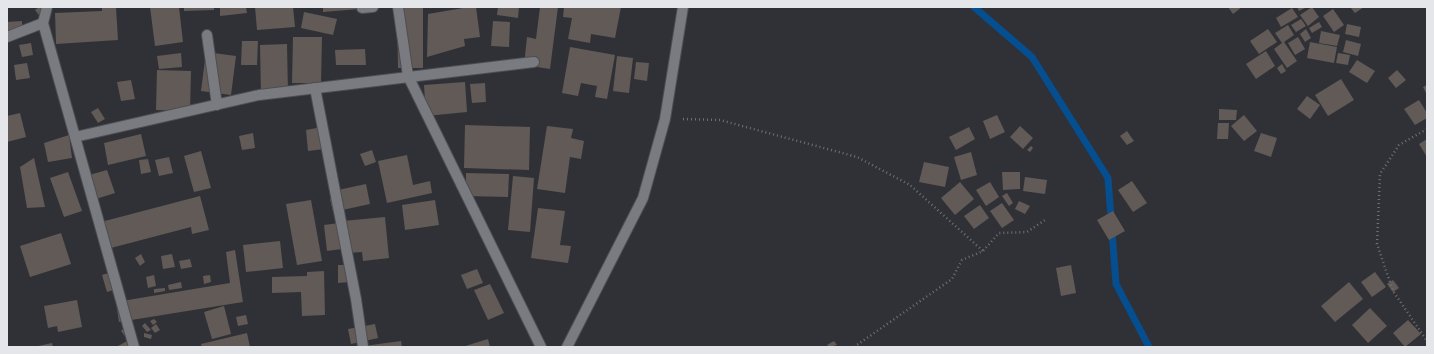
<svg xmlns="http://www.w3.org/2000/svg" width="1434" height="354" font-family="Commissioner,sans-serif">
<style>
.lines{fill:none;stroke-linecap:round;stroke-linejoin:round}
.stream{stroke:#054e90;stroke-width:7}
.building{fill:#615a56}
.minor-casing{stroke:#4d4e53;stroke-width:12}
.path{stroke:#6f7075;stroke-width:2.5;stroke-dasharray:1 3;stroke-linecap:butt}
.minor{stroke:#797b81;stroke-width:10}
</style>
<rect width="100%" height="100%" fill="#303137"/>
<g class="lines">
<!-- stream -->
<polyline class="stream" points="974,7 1032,57 1108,178 1116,284 1149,347"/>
</g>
<!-- building -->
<g class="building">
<polygon points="39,7 48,7 52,11 42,19 35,10"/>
<polygon points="102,7 116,7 118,40 56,44 55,13 102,11"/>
<polygon points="150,7 179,7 183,42 155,46"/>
<polygon points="184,7 214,7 214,10 184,11"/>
<polygon points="220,7 246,7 247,13 220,16"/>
<polygon points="255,7 293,7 295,27 257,30"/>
<polygon points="323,7 359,7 360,9 323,12"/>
<polygon points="397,7 423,7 423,68 398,68"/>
<polygon points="469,7 476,7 480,37 464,39 465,46 427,57 428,14"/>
<polygon points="498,7 519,7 518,18 497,15"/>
<polygon points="540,7 558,7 550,69 524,65 527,37 536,39"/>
<polygon points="564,7 621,7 615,38 591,34 590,43 568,39 572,18 563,17"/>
<polygon points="1228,7 1242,7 1233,14"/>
<polygon points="1297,7 1307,7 1299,11"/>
<polygon points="1312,7 1319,17 1308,26 1300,15"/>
<polygon points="1350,7 1364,7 1355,13"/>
<polygon points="1292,8 1298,17 1281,27 1276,18"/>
<polygon points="1333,9 1344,25 1334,32 1323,16"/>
<polygon points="304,12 337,19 333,35 301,28"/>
<polygon points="1301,19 1306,26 1296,32 1291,25"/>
<polygon points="22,21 22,27 7,32 7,22"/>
<polygon points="493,21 510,22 509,47 491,46"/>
<polygon points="1319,22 1322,27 1312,33 1309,28"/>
<polygon points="1347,24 1361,27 1359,37 1345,34"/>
<polygon points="1288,25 1294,35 1284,42 1297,61 1287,68 1274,49 1282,43 1275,33"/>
<polygon points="1268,29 1277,42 1259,54 1250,41"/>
<polygon points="1306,29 1311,38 1305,42 1300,34"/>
<polygon points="1321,31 1340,35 1337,46 1319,43"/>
<polygon points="293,37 322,37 321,83 292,83"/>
<polygon points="1298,37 1305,49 1295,55 1288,43"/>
<polygon points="1346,40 1361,44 1358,56 1343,52"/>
<polygon points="242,41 258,41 257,65 241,65"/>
<polygon points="1310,42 1337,47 1334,63 1307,58"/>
<polygon points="31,43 33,55 22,57 19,45"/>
<polygon points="287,44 288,94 261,94 260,45"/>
<polygon points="570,47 615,55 607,99 595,97 597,86 581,83 578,96 562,93"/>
<polygon points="365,49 366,65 336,65 335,50"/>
<polygon points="1266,51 1275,66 1256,79 1246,64"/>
<polygon points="206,52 236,56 231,95 201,91"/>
<polygon points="181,53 182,67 159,69 157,56"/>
<polygon points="1338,53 1350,55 1348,65 1336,63"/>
<polygon points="617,56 633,58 629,93 613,91"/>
<polygon points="1357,60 1375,71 1367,83 1349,72"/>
<polygon points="636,62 649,63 647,81 634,79"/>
<polygon points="27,63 30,78 16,80 14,65"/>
<polygon points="1282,64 1286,71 1281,74 1277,68"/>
<polygon points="157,70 191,71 190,111 156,110"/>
<polygon points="1397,70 1406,80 1396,88 1388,78"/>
<polygon points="1341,79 1354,100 1328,116 1315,95"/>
<polygon points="131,80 135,99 121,101 117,82"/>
<polygon points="465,82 467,112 426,116 424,85"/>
<polygon points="485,83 486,102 472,103 470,84"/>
<polygon points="1427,85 1427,95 1423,87"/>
<polygon points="1307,96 1320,105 1310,119 1297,109"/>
<polygon points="1419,100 1427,113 1427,118 1415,125 1404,109"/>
<polygon points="98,108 105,119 98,123 91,112"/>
<polygon points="1219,109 1237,110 1236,120 1219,120"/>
<polygon points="20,113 26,137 7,142 7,116"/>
<polygon points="997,115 1005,132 990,139 983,121"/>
<polygon points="1244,115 1257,131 1244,141 1231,126"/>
<polygon points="1218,123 1229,123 1228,139 1217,139"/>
<polygon points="465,125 530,127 529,170 464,168"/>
<polygon points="547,126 573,129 571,138 584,141 581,159 570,157 565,193 537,189"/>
<polygon points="1020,126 1033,138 1023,149 1010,137"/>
<polygon points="322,127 325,149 308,151 306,130"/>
<polygon points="969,127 975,139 956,150 949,137"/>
<polygon points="1127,131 1134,141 1127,145 1120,136"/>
<polygon points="253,133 255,148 242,150 239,136"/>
<polygon points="1261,133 1277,138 1271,157 1254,151"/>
<polygon points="141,134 146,156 108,165 104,143"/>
<polygon points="69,135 72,158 48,162 44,143"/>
<polygon points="1427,139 1427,157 1419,144"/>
<polygon points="1031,146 1033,148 1030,152 1027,150"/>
<polygon points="372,150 376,162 365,166 360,154"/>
<polygon points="201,151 211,188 194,192 184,156"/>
<polygon points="971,152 977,175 961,180 954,157"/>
<polygon points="407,155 413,185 430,181 432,193 387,203 378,161"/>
<polygon points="169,157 173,173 159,176 155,160"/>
<polygon points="34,158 45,207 27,208 20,167"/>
<polygon points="148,159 151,172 141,174 139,160"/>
<polygon points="924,162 949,167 945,187 919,182"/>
<polygon points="107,170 115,193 96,199 89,175"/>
<polygon points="68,172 82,211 64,217 50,178"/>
<polygon points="1002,172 1020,172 1020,189 1003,190"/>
<polygon points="466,173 509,174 508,197 466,196"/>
<polygon points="513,176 534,178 530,232 508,230"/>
<polygon points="1025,177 1047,180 1045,194 1023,191"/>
<polygon points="1132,181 1147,203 1133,212 1118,190"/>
<polygon points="960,182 974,199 955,215 941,198"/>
<polygon points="990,182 999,197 986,206 976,190"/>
<polygon points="366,184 370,204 333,212 330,199 340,197 338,190"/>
<polygon points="1007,193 1013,203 1009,206 1002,196"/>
<polygon points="200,196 209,230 192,234 191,227 107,249 101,222"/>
<polygon points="311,200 322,261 297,265 286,204"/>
<polygon points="435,200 439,225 405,230 402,205"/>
<polygon points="1019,201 1030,206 1025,214 1015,209"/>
<polygon points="1002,203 1014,220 1002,228 990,211"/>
<polygon points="980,205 989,218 974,229 964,216"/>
<polygon points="538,208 565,211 560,245 571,246 568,263 531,258"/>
<polygon points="1113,211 1125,231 1109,240 1097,220"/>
<polygon points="385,217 389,258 363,261 362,252 347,253 343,221"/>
<polygon points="339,223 342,249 327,251 324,225"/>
<polygon points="61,233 71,264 30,277 20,246"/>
<polygon points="280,241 283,268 246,272 243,245"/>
<polygon points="235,250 243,302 119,322 116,302 230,283 226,252"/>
<polygon points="141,254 145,262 140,266 135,258"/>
<polygon points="172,254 175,267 163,269 161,256"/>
<polygon points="190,259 192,267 181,269 179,261"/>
<polygon points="338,265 349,265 349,282 338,283"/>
<polygon points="1071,265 1076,293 1061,296 1056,268"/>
<polygon points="477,269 483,283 467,289 461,275"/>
<polygon points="118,270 123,287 107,292 102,275"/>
<polygon points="324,271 325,315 302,316 301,292 272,293 272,277 307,276 307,272"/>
<polygon points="1375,272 1386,287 1372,297 1361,282"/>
<polygon points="154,275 156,286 148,288 146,277"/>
<polygon points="210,275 211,282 204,284 203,276"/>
<polygon points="1393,280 1399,288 1393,292 1387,284"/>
<polygon points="181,282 182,288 169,290 168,285"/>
<polygon points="1349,282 1363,299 1335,322 1321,306"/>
<polygon points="490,284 504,313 488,320 474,290"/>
<polygon points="165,288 165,291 154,293 154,289"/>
<polygon points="77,300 82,327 58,332 57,326 48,328 44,306"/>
<polygon points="224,306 231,334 212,339 204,312"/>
<polygon points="1370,308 1387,326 1368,343 1352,325"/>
<polygon points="246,315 248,324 238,326 236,317"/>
<polygon points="154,319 157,322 153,325 150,321"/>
<polygon points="1408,320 1421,334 1405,347 1393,333"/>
<polygon points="145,323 151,330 147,332 142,326"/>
<polygon points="156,324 160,330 155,333 151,328"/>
<polygon points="375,324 378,338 351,344 348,329"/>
<polygon points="126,326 131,332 125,336 121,331"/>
<polygon points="144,333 152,335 151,339 144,337"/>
<polygon points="247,333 250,347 202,347 201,344"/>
<polygon points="488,339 490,347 462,347"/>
<polygon points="129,340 133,347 118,347 118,346"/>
<polygon points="401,341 402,347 364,347 364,346"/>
<polygon points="834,341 837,345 829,347 827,345"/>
<polygon points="52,343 53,347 38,347 38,346"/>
</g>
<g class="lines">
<!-- minor casing -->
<g class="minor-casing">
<g id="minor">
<polyline points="47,7 43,23 134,347"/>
<polyline points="398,7 408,76 541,347"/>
<polyline points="362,8 373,7"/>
<polyline points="207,35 217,105"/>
<polyline points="7,37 43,23"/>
<polyline points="315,88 356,299 363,347"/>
<polyline points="75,137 259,95 534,62"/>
<polyline points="567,347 643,198 665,119 683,7"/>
</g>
</g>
<!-- path -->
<g class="path">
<polyline points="683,119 720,120 857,157 910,185 983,251"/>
<polyline points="1427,129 1399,145 1380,174 1377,244 1393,291 1427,341"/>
<polyline points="854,347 952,279 962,260 983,251 999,233 1027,232 1045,220"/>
</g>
<!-- minor -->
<use href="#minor" class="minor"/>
</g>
<!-- border -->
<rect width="1434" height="354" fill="none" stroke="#e5e6e9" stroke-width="16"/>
</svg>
